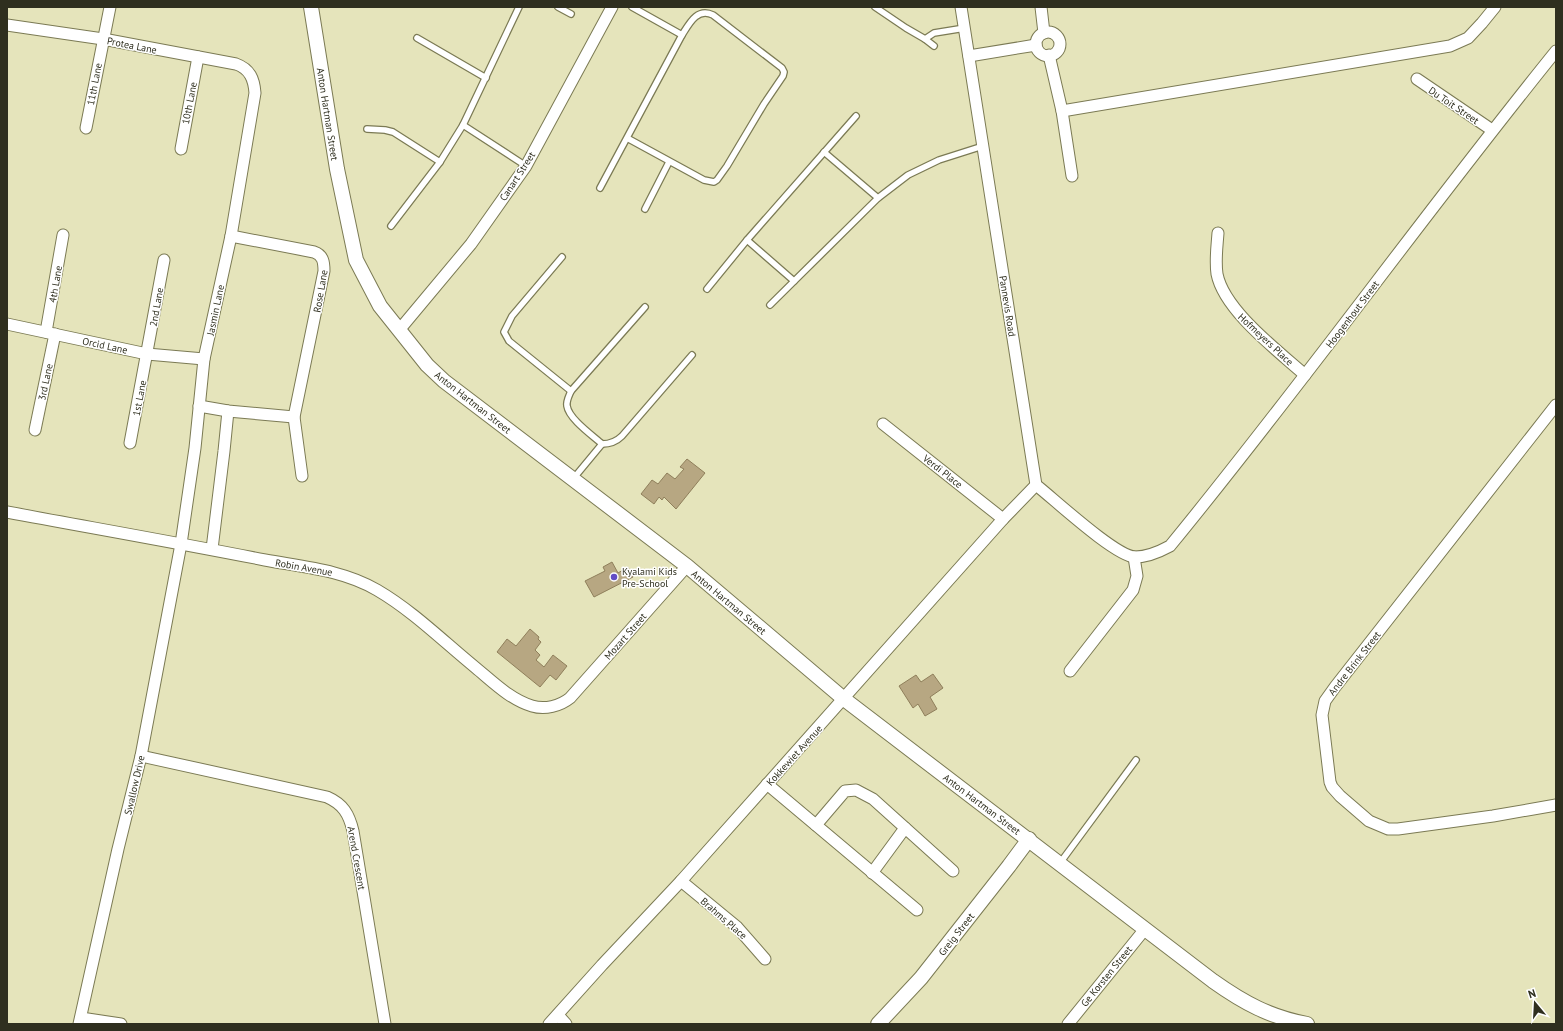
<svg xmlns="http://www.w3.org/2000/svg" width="1563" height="1031" font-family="'PT Sans',sans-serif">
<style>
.building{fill:#b7a782;stroke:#8f7f5b}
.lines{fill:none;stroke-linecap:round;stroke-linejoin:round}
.service-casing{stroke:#7b7a54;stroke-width:8}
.minor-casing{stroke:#7b7a54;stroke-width:13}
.tertiary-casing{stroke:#7b7a54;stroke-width:16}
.service{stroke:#fff;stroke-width:5.5}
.minor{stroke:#fff;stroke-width:11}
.tertiary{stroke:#fff;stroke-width:14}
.poi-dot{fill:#634cc5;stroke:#fff;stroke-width:1.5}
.labels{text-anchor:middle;stroke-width:3;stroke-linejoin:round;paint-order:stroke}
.street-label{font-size:10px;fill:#2f2f1f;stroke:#fff}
.poi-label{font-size:10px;fill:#2f2f1f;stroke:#fff;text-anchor:start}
</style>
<rect width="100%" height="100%" fill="#e5e4bb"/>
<!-- building -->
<g class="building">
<polygon points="687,459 705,473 676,509 664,497 662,500 659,497 654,504 641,494 652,480 658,484 667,473 675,479 684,469 680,467"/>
<polygon points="612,562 618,573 628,567 633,577 594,597 585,581 605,571 603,567"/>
<polygon points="530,629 539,637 538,639 541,642 535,650 540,655 536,660 544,667 553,655 567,666 556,680 550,675 540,687 497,652 507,639 516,646"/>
<polygon points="933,674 943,688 930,697 937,709 925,716 918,704 913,708 899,686 916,675 921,682"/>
</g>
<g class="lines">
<!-- service casing -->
<g class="service-casing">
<g id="service">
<polyline points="558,7 571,14"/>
<polyline points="632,7 682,35"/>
<polyline points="875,7 906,28 925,39 934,46"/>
<polyline points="417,38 486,78"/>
<polyline points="925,39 934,33 965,28"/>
<polyline points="463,125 526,166"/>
<polyline points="367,129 385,130 393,132 440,162"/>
<polyline points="824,152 878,198"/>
<path d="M600,188L682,35C689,24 697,7 713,15L782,68L784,72L783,76L764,104L727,166L717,180L714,182L704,180L627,138"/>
<polyline points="645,209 669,162"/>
<polyline points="391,226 440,162 463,125 519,7"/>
<polyline points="747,240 794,281"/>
<polyline points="562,257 512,316 504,332 509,341 571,391"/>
<polyline points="707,289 747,240 856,116"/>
<polyline points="770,305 878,198 908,175 939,160 983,146"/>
<path d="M645,307L571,391C569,396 566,401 567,406C569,419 592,435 602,444C610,444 616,442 622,436L692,355"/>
<polyline points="573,479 602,444"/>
<polyline points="1060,863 1136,760"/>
</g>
</g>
<!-- minor casing -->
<g class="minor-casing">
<g id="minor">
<path d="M961,7L1036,485C1054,499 1115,556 1135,557C1147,557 1159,552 1170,546C1303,384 1424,214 1556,51"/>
<polyline points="1041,7 1044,33"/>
<path d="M7,25L103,39L236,64C250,69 254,79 255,93L231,236L204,359L195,448L181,544L141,756L118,849L79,1024"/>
<circle cx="1048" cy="44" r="12"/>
<polyline points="1049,55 1062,111 1072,176"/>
<polyline points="969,56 1036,45"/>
<polyline points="1417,79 1492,130"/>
<polyline points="1062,111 1450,46 1468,38 1482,23 1495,7"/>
<polyline points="86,128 110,7"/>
<polyline points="181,149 198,57"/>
<path d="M1218,233C1217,247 1215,260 1217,274C1224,310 1277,350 1305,375"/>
<path d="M231,236L314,252C323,255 324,262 324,271L294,417L302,476"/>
<polyline points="7,324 147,354 204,359"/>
<polyline points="400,329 471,244 526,166 612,7"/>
<polyline points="46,332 63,235"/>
<polyline points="1556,405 1335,687 1325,701 1322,715 1330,782 1332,787 1340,796 1369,821 1388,829 1398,829 1493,816 1556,805"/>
<polyline points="199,406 228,411 294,417"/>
<polyline points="883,424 1003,519"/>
<polyline points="35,430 55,334"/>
<polyline points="130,443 164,260"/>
<path d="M7,512C93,528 179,543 265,560C303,567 343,570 377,590C413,611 444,642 476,668C493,682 511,700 532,706C545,710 560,706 570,698L687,566"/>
<polyline points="212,549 224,451 228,411"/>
<polyline points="1070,671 1133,590 1137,576 1134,557"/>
<path d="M141,756L327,797C343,804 349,814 353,831L385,1024"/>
<polyline points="767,784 917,910"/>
<polyline points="816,825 845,791 856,790 873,799 953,871"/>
<polyline points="872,873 905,828"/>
<polyline points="681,881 737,927 765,959"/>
<polyline points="558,1015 566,1024"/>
<polyline points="81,1018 121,1024"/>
<polyline points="549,1024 602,965 681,881 1003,519 1036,485"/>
<polyline points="1068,1024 1145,929"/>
</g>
</g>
<!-- tertiary casing -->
<g class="tertiary-casing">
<g id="tertiary">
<path d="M311,7L337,169L356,260L380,306L427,365L444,381L687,566L844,699L1213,981C1244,1003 1270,1017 1307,1024"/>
<polyline points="878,1024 921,978 1009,866 1029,839"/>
</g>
</g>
<!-- service -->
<use href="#service" class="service"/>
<!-- minor -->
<use href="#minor" class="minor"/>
<!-- tertiary -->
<use href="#tertiary" class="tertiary"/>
</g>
<!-- markers -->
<circle class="poi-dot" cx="614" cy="577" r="4"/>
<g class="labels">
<!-- street labels -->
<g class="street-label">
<text transform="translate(132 45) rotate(11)" y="4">Protea Lane</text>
<text transform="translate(94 84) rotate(-79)" y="4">11th Lane</text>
<text transform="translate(189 103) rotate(-79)" y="4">10th Lane</text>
<text transform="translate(1454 105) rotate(34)" y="4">Du Toit Street</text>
<text transform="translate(328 114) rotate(81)" y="4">Anton Hartman Street</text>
<text transform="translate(517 176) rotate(-57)" y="4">Canart Street</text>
<text transform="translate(55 284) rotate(-80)" y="4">4th Lane</text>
<text transform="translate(320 291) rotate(-80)" y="4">Rose Lane</text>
<text transform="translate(1008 306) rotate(81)" y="4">Pannevis Road</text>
<text transform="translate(156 307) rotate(-80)" y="4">2nd Lane</text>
<text transform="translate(215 310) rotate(-78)" y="4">Jasmin Lane</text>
<text transform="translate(1352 314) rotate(-53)" y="4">Hoogenhout Street</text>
<text transform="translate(1266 339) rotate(43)" y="4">Hofmeyers Place</text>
<text transform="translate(105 345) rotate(12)" y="4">Orcid Lane</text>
<text transform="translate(45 382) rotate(-78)" y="4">3rd Lane</text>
<text transform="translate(139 398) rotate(-79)" y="4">1st Lane</text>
<text transform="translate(473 402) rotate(38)" y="4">Anton Hartman Street</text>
<text transform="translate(943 471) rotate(38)" y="4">Verdi Place</text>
<text transform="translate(304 567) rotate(10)" y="4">Robin Avenue</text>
<text transform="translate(729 602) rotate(40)" y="4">Anton Hartman Street</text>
<text transform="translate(625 636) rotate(-49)" y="4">Mozart Street</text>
<text transform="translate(1354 663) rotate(-52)" y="4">Andre Brink Street</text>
<text transform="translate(794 755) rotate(-48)" y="4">Kokkewiet Avenue</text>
<text transform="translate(134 785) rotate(-77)" y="4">Swallow Drive</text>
<text transform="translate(982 804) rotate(37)" y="4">Anton Hartman Street</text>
<text transform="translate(357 858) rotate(80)" y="4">Arend Crescent</text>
<text transform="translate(724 918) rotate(41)" y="4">Brahms Place</text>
<text transform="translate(956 934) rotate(-52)" y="4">Greig Street</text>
<text transform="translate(1106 976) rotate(-51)" y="4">Ge Korsten Street</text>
</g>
<!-- poi labels -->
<g class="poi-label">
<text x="622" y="575">Kyalami Kids<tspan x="622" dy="12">Pre-School</tspan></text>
</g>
</g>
<!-- border -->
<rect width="1563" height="1031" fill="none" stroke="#2f2f1f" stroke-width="16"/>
<!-- north arrow -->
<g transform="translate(1535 1003) rotate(342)" stroke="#ffffff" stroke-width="3" paint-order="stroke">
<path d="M0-3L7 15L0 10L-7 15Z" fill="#2f2f1f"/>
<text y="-6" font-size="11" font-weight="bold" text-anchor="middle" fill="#2f2f1f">N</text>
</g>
</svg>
